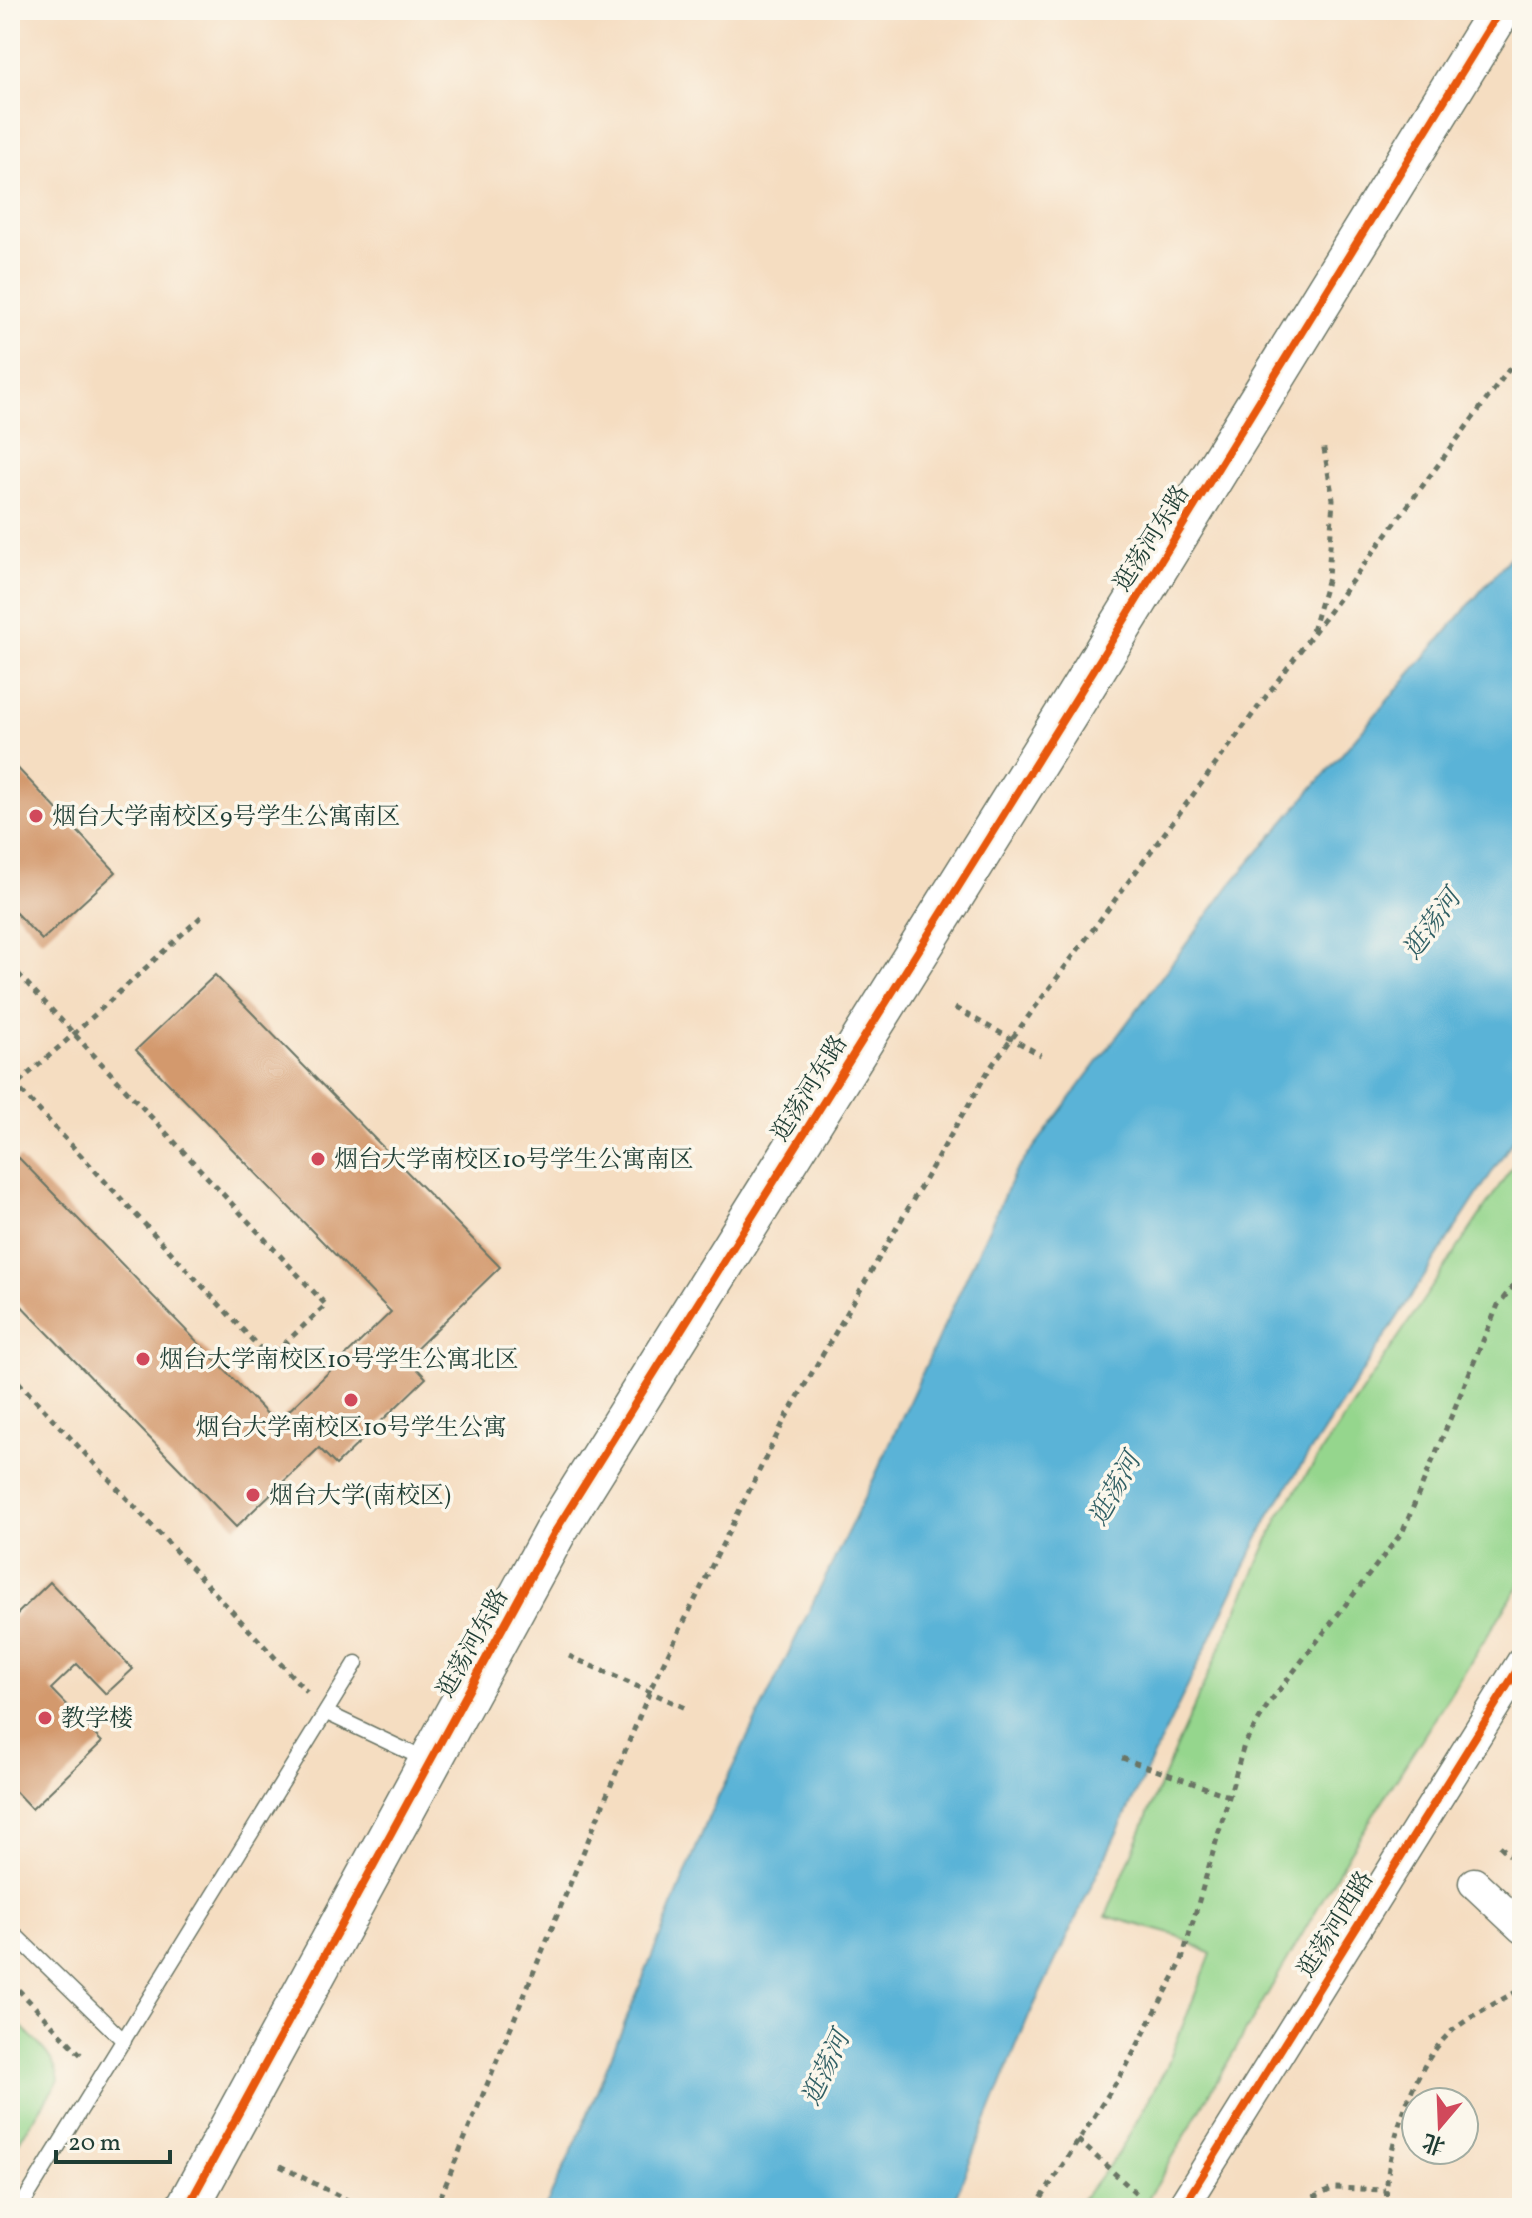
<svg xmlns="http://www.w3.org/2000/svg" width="1532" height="2218" font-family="Vollkorn,'Noto Serif SC',serif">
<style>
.green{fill:#95d68d;stroke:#5a8a60;stroke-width:2}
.water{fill:#5ab3d7;stroke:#3c7886;stroke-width:2}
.building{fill:#d3996d}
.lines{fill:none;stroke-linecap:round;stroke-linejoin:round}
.lane-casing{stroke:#6a7565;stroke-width:17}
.street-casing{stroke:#6a7565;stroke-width:33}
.secondary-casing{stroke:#6a7565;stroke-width:45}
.path{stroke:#6a7565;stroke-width:5;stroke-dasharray:6 6;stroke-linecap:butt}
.lane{stroke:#fff;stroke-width:14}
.street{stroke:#fff;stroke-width:30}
.secondary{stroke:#fff;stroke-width:42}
.cycleway-casing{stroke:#fbf7ec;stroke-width:13}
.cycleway{stroke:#e8590c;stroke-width:8}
.poi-dot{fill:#d1495b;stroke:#fbf7ec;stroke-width:3}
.labels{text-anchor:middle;stroke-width:7;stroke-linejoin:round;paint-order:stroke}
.street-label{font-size:24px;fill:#1f3d34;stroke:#fbf7ec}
.poi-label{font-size:24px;fill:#1f3d34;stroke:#fbf7ec;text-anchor:start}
.water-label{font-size:26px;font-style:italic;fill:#316065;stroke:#fbf7ec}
</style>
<rect width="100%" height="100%" fill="#fbf7ec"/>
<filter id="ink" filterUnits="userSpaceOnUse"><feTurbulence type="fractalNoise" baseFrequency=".0125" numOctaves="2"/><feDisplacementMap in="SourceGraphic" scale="16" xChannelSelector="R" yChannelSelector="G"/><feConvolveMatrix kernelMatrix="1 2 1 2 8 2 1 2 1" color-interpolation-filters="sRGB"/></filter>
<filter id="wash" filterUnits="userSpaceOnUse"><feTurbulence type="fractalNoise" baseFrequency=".006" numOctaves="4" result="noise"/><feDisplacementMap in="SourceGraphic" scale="32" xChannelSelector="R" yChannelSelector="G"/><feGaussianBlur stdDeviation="1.8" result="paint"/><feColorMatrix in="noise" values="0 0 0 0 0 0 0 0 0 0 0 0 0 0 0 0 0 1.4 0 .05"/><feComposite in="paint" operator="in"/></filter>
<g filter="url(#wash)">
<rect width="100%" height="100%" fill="#f5ddc1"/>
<!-- green -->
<g class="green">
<polygon points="1522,1152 1522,1581 1350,1852 1143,2208 1076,2208 1120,2151 1166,2068 1211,1954 1178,1936 1106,1916 1175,1749 1279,1516"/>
<path d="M10,2015C26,2033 56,2055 59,2080L10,2155Z"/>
</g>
<!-- water -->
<polygon class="water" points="1522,543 1522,1126 1271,1512 1027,2020 951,2208 545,2208 577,2140 710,1814 874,1478 1014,1174 1231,884"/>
<g id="blocks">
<!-- building -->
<g class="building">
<polygon points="10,760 116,872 42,940 10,907"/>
<polygon points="215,975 500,1267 407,1358 426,1378 336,1465 319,1448 236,1527 10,1294 10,1167 19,1158 276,1423 391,1312 136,1050"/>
<polygon points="50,1582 133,1669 106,1694 77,1664 51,1689 102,1742 32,1809 12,1788 10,1789 10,1621"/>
</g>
</g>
</g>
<g filter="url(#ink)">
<use href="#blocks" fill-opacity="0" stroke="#6a7565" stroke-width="2"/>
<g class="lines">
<!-- lane casing -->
<g class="lane-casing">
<g id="lane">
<polyline points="327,1713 426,1760"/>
<polyline points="10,1930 124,2041"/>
<polyline points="20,2208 356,1663"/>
</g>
</g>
<!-- street casing -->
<g class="street-casing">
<g id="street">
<polyline points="1474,1883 1522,1928"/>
<polyline points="1182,2208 1522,1662"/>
</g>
</g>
<!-- secondary casing -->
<g class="secondary-casing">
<polyline id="secondary" points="187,2208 556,1530 1077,697 1500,10"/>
</g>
<!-- path -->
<g class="path">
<polyline points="1312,631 1328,578 1333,499 1323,444"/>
<polyline points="10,965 326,1305 269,1358 10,1079"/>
<polyline points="955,1008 1041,1055"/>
<polyline points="10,1090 74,1034 204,914"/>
<polyline points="10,1373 307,1692"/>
<polyline points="569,1656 688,1709"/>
<polyline points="1122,1758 1229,1796"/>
<polyline points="1500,1846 1522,1867"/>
<polyline points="10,1981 84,2058"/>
<polyline points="1078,2140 1136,2193"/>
<polyline points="280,2166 363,2208"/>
<polyline points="436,2208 652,1686 785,1419 990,1068 1522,352"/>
<polyline points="1035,2208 1126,2067 1181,1963 1244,1745 1269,1703 1403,1531 1498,1305 1522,1275"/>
<polyline points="1292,2208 1334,2188 1385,2190"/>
<path d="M1387,2208C1382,2158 1413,2064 1452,2031C1472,2015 1500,2000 1522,1989"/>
</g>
<!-- lane -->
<use href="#lane" class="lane"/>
<!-- street -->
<use href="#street" class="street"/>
<!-- secondary -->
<use href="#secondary" class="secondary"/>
<!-- cycleway casing -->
<g class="cycleway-casing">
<g id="cycleway">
<polyline points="187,2208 556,1530 1077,697 1500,10"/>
<polyline points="1182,2208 1522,1662"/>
</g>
</g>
<!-- cycleway -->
<use href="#cycleway" class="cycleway"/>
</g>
</g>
<!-- markers -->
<g class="poi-dot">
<circle cx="36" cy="816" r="8"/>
<circle cx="318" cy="1159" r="8"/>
<circle cx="143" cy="1359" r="8"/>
<circle cx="351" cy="1400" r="8"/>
<circle cx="253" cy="1495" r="8"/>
<circle cx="45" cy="1718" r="8"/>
</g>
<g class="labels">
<!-- street labels -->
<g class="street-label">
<text transform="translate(1151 538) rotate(-58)" y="8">逛荡河东路</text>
<text transform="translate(809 1088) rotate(-58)" y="8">逛荡河东路</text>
<text transform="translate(472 1643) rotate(-61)" y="8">逛荡河东路</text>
<text transform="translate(1335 1924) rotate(-58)" y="8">逛荡河西路</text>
</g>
<!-- poi labels -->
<g class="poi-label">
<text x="52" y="824">烟台大学南校区9号学生公寓南区</text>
<text x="334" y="1167">烟台大学南校区10号学生公寓南区</text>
<text x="159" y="1367">烟台大学南校区10号学生公寓北区</text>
<text x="351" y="1435" text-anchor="middle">烟台大学南校区10号学生公寓</text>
<text x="269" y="1503">烟台大学(南校区)</text>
<text x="61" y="1726">教学楼</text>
</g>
<!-- water labels -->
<g class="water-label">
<text transform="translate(1431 924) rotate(-54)" y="9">逛荡河</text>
<text transform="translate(1114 1489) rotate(-61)" y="9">逛荡河</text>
<text transform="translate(825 2068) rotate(-65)" y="9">逛荡河</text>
</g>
</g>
<!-- margin -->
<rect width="1532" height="2218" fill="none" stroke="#fbf7ec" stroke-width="40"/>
<!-- north arrow -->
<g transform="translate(1440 2126) rotate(199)"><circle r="38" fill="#fbf7ec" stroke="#a3ada2" stroke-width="2"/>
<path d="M0-6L14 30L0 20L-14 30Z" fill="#d1495b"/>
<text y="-12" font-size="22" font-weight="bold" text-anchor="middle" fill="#1f3d34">北</text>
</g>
<!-- scale -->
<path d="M56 2150v12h114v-12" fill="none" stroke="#1f3d34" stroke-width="4"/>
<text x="68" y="2150" font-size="24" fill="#1f3d34" stroke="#fbf7ec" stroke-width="6" paint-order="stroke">20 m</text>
</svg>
